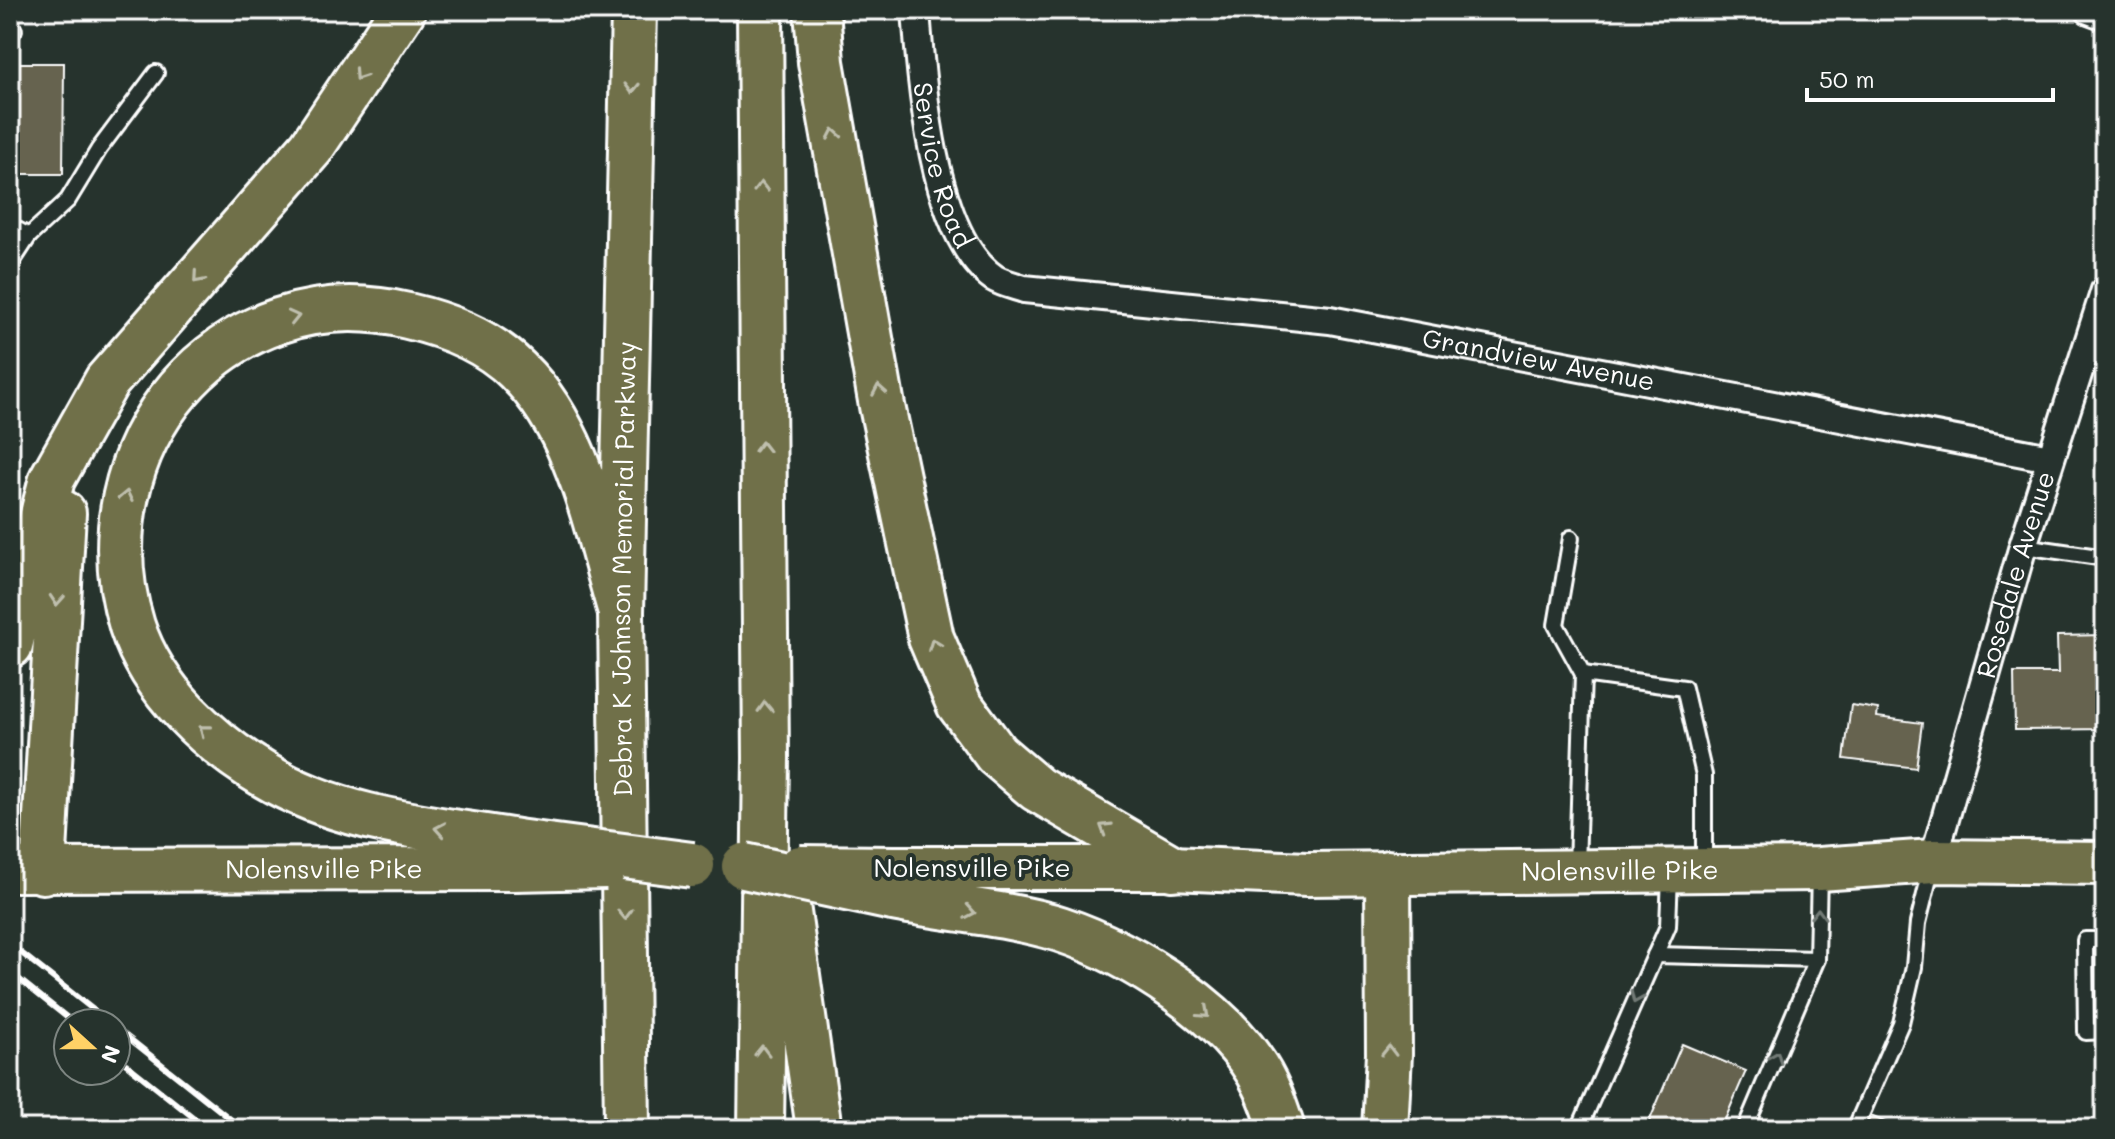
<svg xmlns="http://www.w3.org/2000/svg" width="2115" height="1139" font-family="Mali,sans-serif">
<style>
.building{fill:#66634f;stroke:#fff;stroke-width:2}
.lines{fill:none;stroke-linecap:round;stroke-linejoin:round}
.service-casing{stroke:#fff;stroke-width:20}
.minor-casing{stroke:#fff;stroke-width:32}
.primary-casing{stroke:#fff;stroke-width:48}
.motorway-casing{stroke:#fff;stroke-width:50}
.service{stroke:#26332d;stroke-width:14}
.minor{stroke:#26332d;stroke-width:26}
.primary{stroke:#70704a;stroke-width:42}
.motorway{stroke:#70704a;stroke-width:44}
.rail{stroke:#fff;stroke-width:6}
.primary-bridge-casing{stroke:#fff;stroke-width:48;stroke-linecap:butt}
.motorway-bridge-casing{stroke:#fff;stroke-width:50;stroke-linecap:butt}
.primary-bridge{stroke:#70704a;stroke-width:42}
.motorway-bridge{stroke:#70704a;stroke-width:44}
.oneway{stroke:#bfbfae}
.oneway2{stroke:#727a76}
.labels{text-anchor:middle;stroke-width:8;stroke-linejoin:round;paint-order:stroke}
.street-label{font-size:26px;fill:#fff;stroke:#26332d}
</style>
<rect width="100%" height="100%" fill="#26332d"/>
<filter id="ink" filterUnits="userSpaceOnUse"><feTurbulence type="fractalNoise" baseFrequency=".0125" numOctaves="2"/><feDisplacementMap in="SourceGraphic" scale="16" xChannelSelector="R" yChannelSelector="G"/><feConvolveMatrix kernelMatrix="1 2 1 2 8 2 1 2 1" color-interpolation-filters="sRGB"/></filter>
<g filter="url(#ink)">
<!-- building -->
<g class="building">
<polygon points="10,63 64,63 63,174 10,174"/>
<polygon points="2105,635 2105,729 2015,730 2014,673 2058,673 2057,636"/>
<polygon points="1851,705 1878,709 1877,717 1922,723 1916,768 1844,759"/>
<polygon points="1682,1044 1746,1071 1721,1129 1646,1129"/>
<polygon points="1868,1115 1902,1129 1862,1129"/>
</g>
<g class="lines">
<!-- service casing -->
<g class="service-casing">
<g id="service">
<polyline points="10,31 14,30"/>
<polyline points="10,226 29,236"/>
<polyline points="10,265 29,236 68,200 99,149 156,73"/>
<polyline points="1571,538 1556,625 1583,674"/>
<polyline points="2023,546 2105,558"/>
<polyline points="1577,867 1583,674 1684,688 1704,775 1704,865"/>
<polyline points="2105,940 2085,940 2086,1032 2105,1031"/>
<polyline points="1655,955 1817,959"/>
<polyline points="1579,1129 1668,926 1670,875"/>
<polyline points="1745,1129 1817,959 1819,872"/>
<polyline points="1855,1129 1901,1023 1914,967 1918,923 1932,866"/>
</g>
</g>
<!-- minor casing -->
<g class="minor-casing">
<g id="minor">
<path id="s1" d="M916,10C921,81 932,235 994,278C1002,283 1015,286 1024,289L1330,320L2050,458"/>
<polyline points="2089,10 2105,16"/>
<path id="s2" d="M1933,861L2023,546L2105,290"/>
</g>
</g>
<!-- primary casing -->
<g class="primary-casing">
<g id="primary">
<path id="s3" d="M894,868H1172L1307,874L1819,869L1933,861L2105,863"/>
<path id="s4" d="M10,870L514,869"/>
</g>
</g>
<!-- motorway casing -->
<g class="motorway-casing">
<g id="motorway">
<polyline points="760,10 766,758 761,1129"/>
<polyline points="817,10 821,62 882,406 931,638 959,704 996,754 1037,789 1172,868"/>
<polyline points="10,645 52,479 107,381 311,148 403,10"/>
<path d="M517,842C433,828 341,821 266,776C209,742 153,691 132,626C77,449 221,272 408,316C447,325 488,341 517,370C581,432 596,530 621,612"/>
<polyline points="43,871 63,513"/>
<polyline points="786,898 819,1129"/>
<path d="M893,898C943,908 1013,914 1060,929C1132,953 1231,1014 1265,1084C1272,1098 1277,1114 1282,1129"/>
<path id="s5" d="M627,1129L621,612L634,10"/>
<polyline points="1385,1129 1389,1054 1388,873"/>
</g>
</g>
<!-- service -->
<use href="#service" class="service"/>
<!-- minor -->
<use href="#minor" class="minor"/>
<!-- primary -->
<use href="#primary" class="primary"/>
<!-- motorway -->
<use href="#motorway" class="motorway"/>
<!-- rail -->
<g class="rail">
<polyline points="10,944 110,1023"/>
<polyline points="10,972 74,1023"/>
<polyline points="116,1028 243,1129"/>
<polyline points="116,1056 208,1129"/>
</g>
<!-- primary-bridge casing -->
<g class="primary-bridge-casing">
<g id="primary-bridge">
<polyline points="800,867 894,868"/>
<polyline points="514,869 606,867"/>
</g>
</g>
<!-- motorway-bridge casing -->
<g class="motorway-bridge-casing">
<g id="motorway-bridge">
<polyline points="517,842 692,865"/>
<polyline points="744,866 893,898"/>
</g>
</g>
<!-- primary-bridge -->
<use href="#primary-bridge" class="primary-bridge"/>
<!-- motorway-bridge -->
<use href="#motorway-bridge" class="motorway-bridge"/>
</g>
<!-- one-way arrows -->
<defs><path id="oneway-chevron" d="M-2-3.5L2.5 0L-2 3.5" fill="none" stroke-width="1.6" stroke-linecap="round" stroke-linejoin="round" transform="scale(2)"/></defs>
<g class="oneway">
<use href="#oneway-chevron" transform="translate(359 75) rotate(124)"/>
<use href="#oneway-chevron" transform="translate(632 88) rotate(91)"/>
<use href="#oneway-chevron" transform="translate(834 134) rotate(-100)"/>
<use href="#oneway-chevron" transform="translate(761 187) rotate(-90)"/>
<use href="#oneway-chevron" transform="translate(198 278) rotate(131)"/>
<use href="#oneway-chevron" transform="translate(294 317) rotate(-13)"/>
<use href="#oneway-chevron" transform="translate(879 390) rotate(-100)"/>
<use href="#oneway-chevron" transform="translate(762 447) rotate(-90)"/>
<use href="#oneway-chevron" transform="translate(126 496) rotate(-78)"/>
<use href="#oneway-chevron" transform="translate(57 600) rotate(94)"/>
<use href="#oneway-chevron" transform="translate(934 644) rotate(-110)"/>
<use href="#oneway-chevron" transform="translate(765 707) rotate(-92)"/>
<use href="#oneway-chevron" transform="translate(204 730) rotate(-142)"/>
<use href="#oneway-chevron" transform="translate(1105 828) rotate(-148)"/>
<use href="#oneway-chevron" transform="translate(440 829) rotate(-170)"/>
<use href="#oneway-chevron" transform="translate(970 912) rotate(10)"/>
<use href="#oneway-chevron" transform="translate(625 914) rotate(89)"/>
<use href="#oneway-chevron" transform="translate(1204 1013) rotate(42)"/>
<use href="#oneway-chevron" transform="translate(762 1051) rotate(-89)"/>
<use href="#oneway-chevron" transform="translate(1389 1051) rotate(-89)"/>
</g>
<g class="oneway2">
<use href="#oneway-chevron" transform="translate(1818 914) rotate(-89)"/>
<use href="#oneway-chevron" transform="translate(1636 998) rotate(114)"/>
<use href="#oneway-chevron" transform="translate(1776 1057) rotate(-67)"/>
</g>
</g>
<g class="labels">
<!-- street labels -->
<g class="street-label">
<text dy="9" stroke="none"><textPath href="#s1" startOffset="158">Service Road</textPath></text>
<text dy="9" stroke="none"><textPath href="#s1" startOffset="838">Grandview Avenue</textPath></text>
<text dy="9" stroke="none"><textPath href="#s5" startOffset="560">Debra K Johnson Memorial Parkway</textPath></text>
<text dy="9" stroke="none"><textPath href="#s2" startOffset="298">Rosedale Avenue</textPath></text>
<text x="972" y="877">Nolensville Pike</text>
<text dy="9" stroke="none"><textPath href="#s4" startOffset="314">Nolensville Pike</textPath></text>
<text dy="9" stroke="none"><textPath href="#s3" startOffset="726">Nolensville Pike</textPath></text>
</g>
</g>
<!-- margin -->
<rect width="2115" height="1139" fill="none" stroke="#26332d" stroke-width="40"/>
<rect x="20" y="20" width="2075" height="1099" fill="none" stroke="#fff" stroke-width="3" filter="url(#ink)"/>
<!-- north arrow -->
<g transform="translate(92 1047) rotate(111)"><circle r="38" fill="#26332d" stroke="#7d8581" stroke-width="2"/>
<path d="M0-6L14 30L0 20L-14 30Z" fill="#ffd166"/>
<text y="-12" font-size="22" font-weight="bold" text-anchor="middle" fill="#ffffff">N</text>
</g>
<!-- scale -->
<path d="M1807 88v12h246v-12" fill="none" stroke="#ffffff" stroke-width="4"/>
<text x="1819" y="88" font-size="24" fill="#ffffff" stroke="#26332d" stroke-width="6" paint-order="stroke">50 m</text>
</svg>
